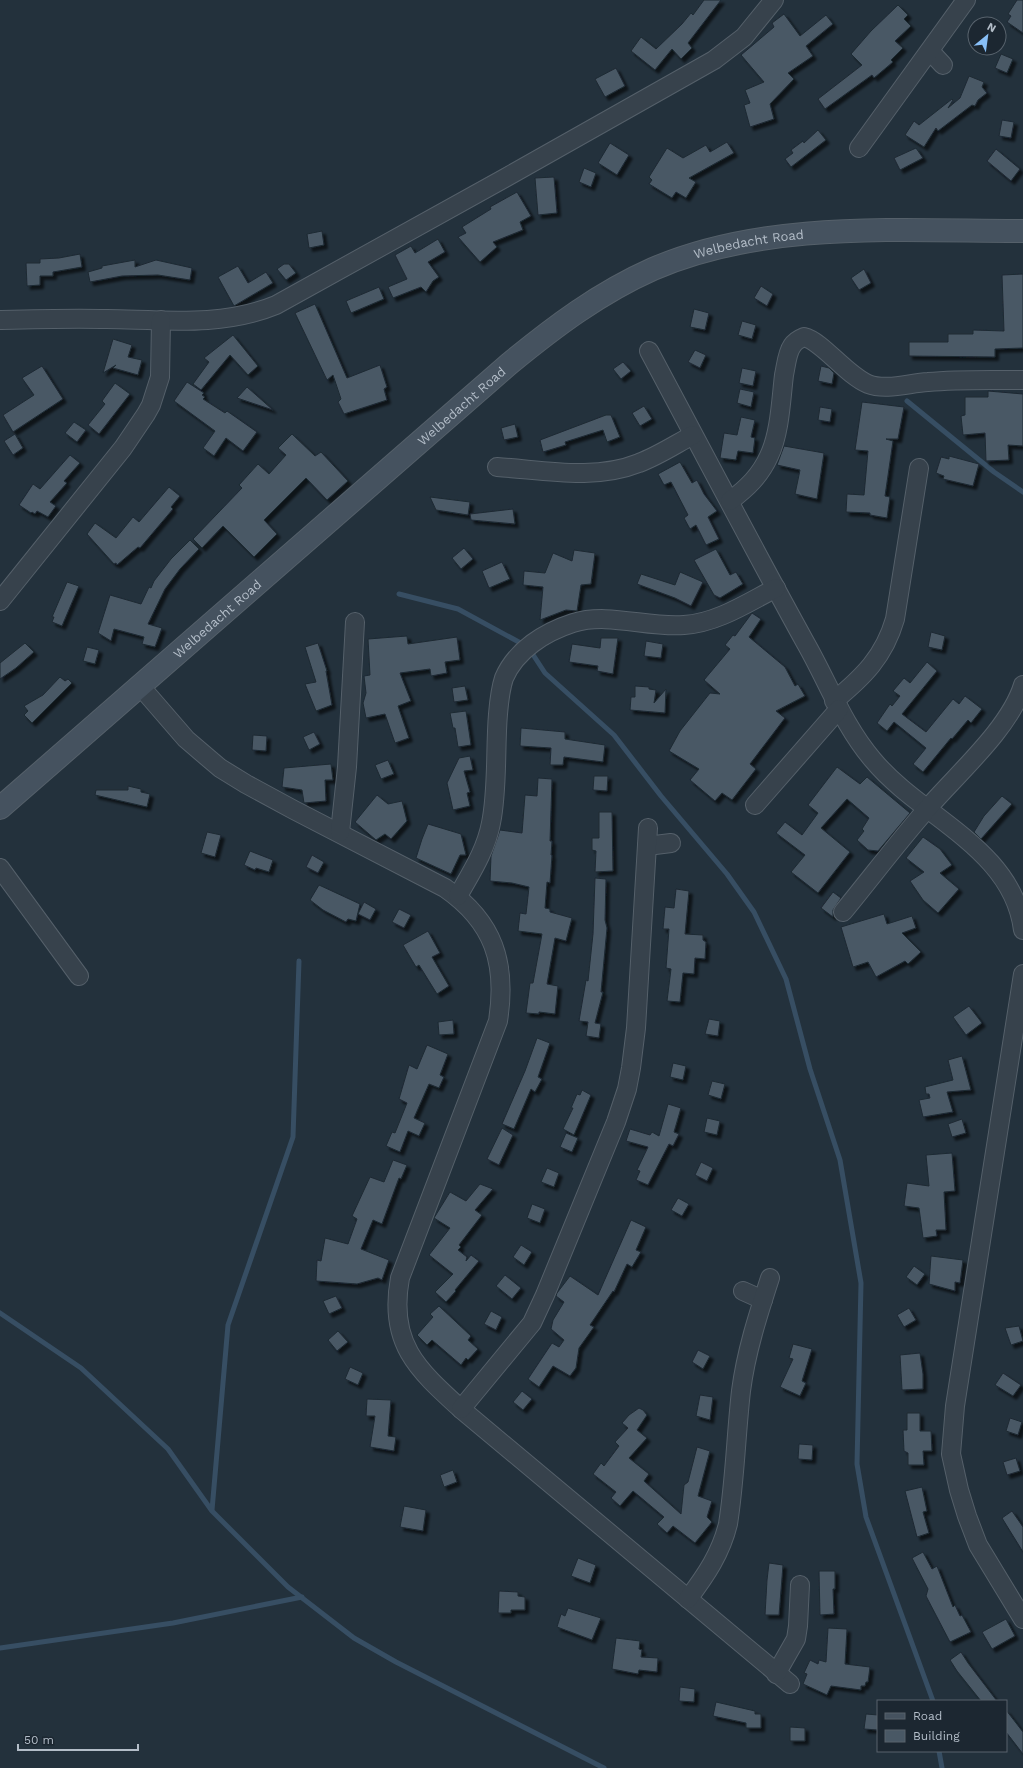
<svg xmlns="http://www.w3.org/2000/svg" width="1023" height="1768" font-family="'Work Sans',sans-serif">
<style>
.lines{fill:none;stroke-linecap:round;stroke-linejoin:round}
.stream{stroke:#374e63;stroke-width:5}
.building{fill:#495865;stroke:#1e2933;filter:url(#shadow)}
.street-casing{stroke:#55606a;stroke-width:20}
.secondary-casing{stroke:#55606a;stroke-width:24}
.street{stroke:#37424c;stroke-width:18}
.secondary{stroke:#45525f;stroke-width:22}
.labels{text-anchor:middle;stroke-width:3;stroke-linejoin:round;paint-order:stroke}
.street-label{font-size:13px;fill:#b3bdc8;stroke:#1c2731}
</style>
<defs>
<filter id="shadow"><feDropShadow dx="3.5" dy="3.5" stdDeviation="1" flood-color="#0009"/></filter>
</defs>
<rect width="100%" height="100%" fill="#23313c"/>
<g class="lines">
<!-- stream -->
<g class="stream">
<polyline points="907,401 994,472 1023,492"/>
<polyline points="399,594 458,609 528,647 545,673 614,735 661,796 727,874 754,912 786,979 810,1069 840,1160 861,1283 857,1464 866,1517 933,1701"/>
<polyline points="0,1313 81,1368 168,1449 212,1511 288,1587 354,1638 396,1662 604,1768"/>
<polyline points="212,1510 228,1325 293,1137 299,961"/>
<polyline points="0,1648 173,1623 302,1597"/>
<polyline points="939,1751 942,1768"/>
</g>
</g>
<!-- building -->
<g class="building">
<polygon points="704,0 721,0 688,43 692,48 681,59 672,49 655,70 631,51 641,37 656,49 682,24 691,13 693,15"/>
<polygon points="1017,0 1023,0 1023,33 1007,22 1011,16 1008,14"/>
<polygon points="898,5 908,15 904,19 911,26 895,41 903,48 891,60 893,62 874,78 872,75 825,109 818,99 862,65 851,54 871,31"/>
<polygon points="784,14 800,36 826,15 833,24 806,46 813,56 788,73 794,79 770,104 774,119 750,127 744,105 750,103 745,90 764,82 741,55 774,27 772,23"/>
<polygon points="1001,54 1013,59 1007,73 995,68"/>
<polygon points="616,68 625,86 605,97 595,79"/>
<polygon points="969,76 984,82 982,87 987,93 978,100 975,106 972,105 938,131 936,128 924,147 905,135 914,121 919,125 952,99 953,100 948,108 960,98"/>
<polygon points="1002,120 1014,122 1011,138 999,136"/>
<polygon points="818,130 826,140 791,167 785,159 793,153 791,150 803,141 804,143"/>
<polygon points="727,142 734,153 689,178 696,182 686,198 676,192 672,198 649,184 652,180 649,177 667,148 683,158 706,145 710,152"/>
<polygon points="610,143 629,155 617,175 598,163"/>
<polygon points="916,148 923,158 900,170 894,158"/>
<polygon points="996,149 1020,169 1011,181 987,161"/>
<polygon points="584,168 596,173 591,187 579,182"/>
<polygon points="554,177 557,213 538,215 535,178"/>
<polygon points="517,192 531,216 520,222 523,230 493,242 497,247 480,262 458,237 466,233 462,227 491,209 490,207"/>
<polygon points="322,231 324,245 309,248 307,234"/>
<polygon points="438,239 445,252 428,262 439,277 433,281 426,292 421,287 393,298 388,287 407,279 395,255 411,246 415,253"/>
<polygon points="80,254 82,267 53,272 53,276 40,276 40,285 27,286 26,263 40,263 40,259 59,258"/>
<polygon points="135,260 135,267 156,260 192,268 190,280 158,275 122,276 90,282 88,272 102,268 102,266"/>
<polygon points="284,264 289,264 296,273 286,280 277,269"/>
<polygon points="238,266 248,283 266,272 273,283 234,306 218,277"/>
<polygon points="864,269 871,283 859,290 851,278"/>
<polygon points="1023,274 1023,348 995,349 995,357 909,356 909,342 948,342 948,334 973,334 973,330 1004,331 1002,275"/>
<polygon points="761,286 773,294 767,306 754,298"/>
<polygon points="379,287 384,299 351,313 346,301"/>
<polygon points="315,304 347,378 380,365 387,387 384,389 387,400 344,414 338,402 341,399 333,375 327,380 295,313"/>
<polygon points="694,309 709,313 705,330 690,327"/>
<polygon points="742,321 756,325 752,339 738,335"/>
<polygon points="233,335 258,366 248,375 230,355 201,390 193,384 209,362 204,358"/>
<polygon points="113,339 132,345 128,357 142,360 138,375 113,368 116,365 103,373"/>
<polygon points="695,350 706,355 700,368 688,362"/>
<polygon points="623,362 631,371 621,379 613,369"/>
<polygon points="42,366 63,399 13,432 3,415 34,395 22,378"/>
<polygon points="821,366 829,368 834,373 832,384 818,381"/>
<polygon points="742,368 756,371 753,386 739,383"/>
<polygon points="187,382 204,393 202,395 205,397 203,399 225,413 227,411 257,432 243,451 226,438 214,456 203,448 215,431 174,401"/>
<polygon points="115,383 130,394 99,434 88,425 105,404 102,401"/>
<polygon points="247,387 273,410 237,398"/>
<polygon points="740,389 754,392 751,407 737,403"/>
<polygon points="988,391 1023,394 1023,446 1008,445 1009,460 986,461 985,433 963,435 961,416 965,415 965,397 988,397"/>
<polygon points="862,402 904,407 898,439 886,439 893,441 885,496 890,497 887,518 870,515 870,513 846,512 847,494 864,495 868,451 855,450"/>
<polygon points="644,406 652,419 640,426 632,413"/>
<polygon points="820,407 832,409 830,422 818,420"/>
<polygon points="606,415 611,415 620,437 607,442 603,430 565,442 566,445 543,452 540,440"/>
<polygon points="741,417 755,420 751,437 755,438 753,453 738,451 736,460 720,458 724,433 737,435"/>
<polygon points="74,422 86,430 77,442 65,433"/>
<polygon points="515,424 518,437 504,440 501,428"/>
<polygon points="15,434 23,448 13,455 4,441"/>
<polygon points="292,434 315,456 321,452 348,481 327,500 306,478 264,520 277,534 254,557 223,526 202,548 193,539 242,488 239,485 258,464 269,474 286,455 278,448"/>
<polygon points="784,446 824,453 817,499 795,494 800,470 777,465"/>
<polygon points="70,455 80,463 64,481 67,483 50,502 56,506 48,517 37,511 35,514 32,512 31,513 19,505 33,484 40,489"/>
<polygon points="949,456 979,464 973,486 943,479 944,476 936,473 941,457 949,459"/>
<polygon points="680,462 692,483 697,480 704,494 717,511 708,517 719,539 706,545 696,525 690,529 684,518 688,515 671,482 664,485 658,474"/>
<polygon points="169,487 180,496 171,507 173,509 140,548 138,547 117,565 116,563 114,564 87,534 95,523 116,538 133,517 139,522"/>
<polygon points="430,497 470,502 468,515 436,510"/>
<polygon points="513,509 515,524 471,520 470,514"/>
<polygon points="190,540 199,549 180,569 165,589 148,624 162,628 155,647 142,644 144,637 114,629 111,641 98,633 110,595 141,604 149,587 151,588 154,581 171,559"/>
<polygon points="464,548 473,559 461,569 452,558"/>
<polygon points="716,549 730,575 736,572 743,584 720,598 714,595 694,560"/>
<polygon points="574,550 595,553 591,584 581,585 577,611 566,610 540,620 543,587 523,585 524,571 545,573 553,553 572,561"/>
<polygon points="502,562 510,579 489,588 482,571"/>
<polygon points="680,572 703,582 691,606 675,598 637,584 641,574 675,585"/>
<polygon points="67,582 79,586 62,626 52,622 54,617 52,617"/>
<polygon points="752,613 761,619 749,637 785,667 795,686 798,684 805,696 776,711 785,718 750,764 756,769 732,800 722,793 715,801 690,780 699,769 669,751 680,731 710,693 720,694 704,680 730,649 725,645 733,635 735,636"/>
<polygon points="931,632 945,636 942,650 928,647"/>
<polygon points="407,636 408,644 457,637 460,660 445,662 447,673 431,676 430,669 400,673 411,701 398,706 409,738 395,743 385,714 366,718 363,703 366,693 364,676 370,675 368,639"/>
<polygon points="601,638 618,638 613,674 597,671 598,666 569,662 572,644 600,648"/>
<polygon points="646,641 663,644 661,658 644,656"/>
<polygon points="25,643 34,652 16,668 0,679 0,663"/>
<polygon points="318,643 327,671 326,671 332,705 316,711 305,684 316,682 305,647"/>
<polygon points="87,647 99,650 95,664 83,661"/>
<polygon points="927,662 937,671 902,714 926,732 953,699 959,704 965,696 982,709 971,723 968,720 952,739 951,738 923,772 913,764 926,748 894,722 887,731 877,723 890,704 892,706 900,696 893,691 904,678 910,683"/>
<polygon points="60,677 65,681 68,679 72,683 32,723 24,715 28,711 24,706 43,695"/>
<polygon points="465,686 468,700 454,702 452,688"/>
<polygon points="635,686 649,687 649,689 656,690 654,703 666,689 665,713 630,710 631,697 635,697"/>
<polygon points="466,711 471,745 458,747 455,728 453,728 450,713"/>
<polygon points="521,728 565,732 565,739 605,745 603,762 564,757 563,765 550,765 551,748 520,746"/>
<polygon points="314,732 320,744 309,750 303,737"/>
<polygon points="253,735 267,736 266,751 252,750"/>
<polygon points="470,756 473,770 464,771 470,792 467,793 470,806 453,810 447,783 459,758"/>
<polygon points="388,760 394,774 381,779 375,765"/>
<polygon points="331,764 333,780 325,780 326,801 304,803 302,790 282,787 284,768"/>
<polygon points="837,767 860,784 867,777 910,813 878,851 868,850 857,840 864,831 862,829 869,818 847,799 821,828 850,852 818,893 791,872 805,855 776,833 785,822 802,835 818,813 808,805"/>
<polygon points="594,776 608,776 607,791 593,790"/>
<polygon points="538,778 552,779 550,841 552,841 551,855 552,855 550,883 547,882 545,908 550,909 550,912 572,918 566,941 555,938 547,984 558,986 555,1014 539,1012 539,1014 526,1013 530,983 533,983 542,934 518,931 520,913 526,914 529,887 512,883 490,881 491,856 500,830 522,833 525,795 537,796"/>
<polygon points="128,786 141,789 141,792 150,794 147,807 95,795 96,790 128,790"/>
<polygon points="377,795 388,804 402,801 407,821 391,839 385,834 376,840 355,822"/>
<polygon points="1002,796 1012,804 981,839 974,832 984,816"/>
<polygon points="599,812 612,812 613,871 595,872 596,851 592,850 592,838 599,838"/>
<polygon points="428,824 461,834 466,855 460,855 451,874 416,858 422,839"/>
<polygon points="207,832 221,835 215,857 201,853"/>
<polygon points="923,837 940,849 952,865 940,873 959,889 938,913 923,900 910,881 924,872 906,858"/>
<polygon points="250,851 273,860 269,872 256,868 255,870 244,865"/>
<polygon points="312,855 324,862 318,873 306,867"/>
<polygon points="595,878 606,879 605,920 607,928 601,992 603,992 595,1023 601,1024 599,1038 586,1036 588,1022 579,1021 586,980 588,981 593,934"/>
<polygon points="319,885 360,904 356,921 348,919 346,922 323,910 310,900"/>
<polygon points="676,889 689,891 685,934 703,935 703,940 706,942 705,959 695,958 694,974 683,973 680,1002 667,1001 671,969 666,968 669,929 663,929 665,907 674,908"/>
<polygon points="833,892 841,898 833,910 833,917 821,908"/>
<polygon points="364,902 376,909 370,920 358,914"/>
<polygon points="399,909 411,915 404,928 392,922"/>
<polygon points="884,914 887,924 912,916 916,928 902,933 921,952 908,964 905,961 876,977 868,962 853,967 841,927"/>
<polygon points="428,931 440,953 432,957 449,986 437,994 419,965 416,967 403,945"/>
<polygon points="969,1006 982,1023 966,1035 953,1017"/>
<polygon points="709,1019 720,1021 718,1036 705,1034"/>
<polygon points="453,1020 454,1034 439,1035 438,1022"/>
<polygon points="537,1038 550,1043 538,1077 542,1079 535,1092 531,1089 514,1129 502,1124 525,1071"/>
<polygon points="427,1045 448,1054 440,1075 444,1077 439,1088 429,1084 414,1118 425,1123 419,1136 408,1131 400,1152 386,1146 392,1132 395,1133 407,1103 399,1099 409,1065 417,1069"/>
<polygon points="962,1056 971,1090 947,1092 953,1112 923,1117 919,1100 930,1098 929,1094 926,1094 925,1087 953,1080 948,1060"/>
<polygon points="673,1063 686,1066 683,1080 670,1077"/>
<polygon points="712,1081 725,1084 721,1099 708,1095"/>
<polygon points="582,1090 591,1095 574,1135 563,1129 573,1108 571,1108 577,1094 580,1095"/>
<polygon points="668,1104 681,1108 674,1132 679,1134 673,1146 669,1144 648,1185 636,1180 640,1171 637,1170 648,1147 626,1141 630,1129 650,1135 652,1132 659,1136"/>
<polygon points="707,1118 720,1121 717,1135 704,1132"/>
<polygon points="962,1119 966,1133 952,1137 948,1124"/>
<polygon points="502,1128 513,1135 499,1165 487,1159"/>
<polygon points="566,1133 578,1138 572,1152 560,1147"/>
<polygon points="952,1153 955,1191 944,1192 946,1230 936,1230 937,1236 923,1238 919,1208 904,1206 907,1183 929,1186 926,1155"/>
<polygon points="393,1160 407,1165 401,1179 399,1178 382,1224 373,1220 361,1249 389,1260 382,1280 378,1278 357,1284 316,1281 317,1260 321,1261 325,1238 348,1244 357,1219 352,1216 370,1177 384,1182"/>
<polygon points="701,1162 713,1168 707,1181 695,1175"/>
<polygon points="547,1168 559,1173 554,1187 541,1182"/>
<polygon points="480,1184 493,1189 475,1210 482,1215 459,1245 461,1247 458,1250 467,1257 466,1261 471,1255 479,1261 455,1290 456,1291 446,1302 435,1292 453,1274 429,1255 450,1228 434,1218 450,1192 466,1201"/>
<polygon points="678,1198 689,1204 682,1216 671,1210"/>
<polygon points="532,1204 545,1209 540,1223 527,1218"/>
<polygon points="631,1220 646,1227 636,1250 641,1252 632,1267 627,1264 614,1292 613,1291 590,1325 594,1327 579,1348 576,1368 570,1376 553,1366 539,1387 528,1379 552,1343 559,1347 564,1340 551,1329 553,1320 564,1302 556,1296 557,1293 570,1276 598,1295"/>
<polygon points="521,1245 532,1252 524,1265 513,1257"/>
<polygon points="931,1256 963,1260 960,1283 955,1282 955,1291 929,1284"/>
<polygon points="914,1266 925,1274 917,1285 906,1277"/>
<polygon points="505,1275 521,1288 512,1299 496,1286"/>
<polygon points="336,1296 342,1308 329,1314 323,1301"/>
<polygon points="439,1306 471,1336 468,1340 478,1349 468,1360 466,1358 461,1365 432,1340 427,1345 417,1335 433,1317 430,1314"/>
<polygon points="909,1308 916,1320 904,1327 897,1315"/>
<polygon points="491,1311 502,1317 496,1330 484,1324"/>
<polygon points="1019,1326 1023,1341 1011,1345 1005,1328"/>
<polygon points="338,1331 348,1342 337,1351 328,1340"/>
<polygon points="793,1344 812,1349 802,1381 806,1383 800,1396 780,1387 793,1359 789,1358"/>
<polygon points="698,1350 710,1356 703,1369 692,1362"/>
<polygon points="920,1353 923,1374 923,1389 902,1390 900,1355"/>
<polygon points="350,1367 363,1373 358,1385 345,1379"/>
<polygon points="1003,1373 1021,1385 1013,1396 995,1385"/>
<polygon points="522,1391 532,1399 523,1410 513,1402"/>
<polygon points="700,1395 713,1397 710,1420 696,1416"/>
<polygon points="367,1399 391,1400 388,1436 396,1437 394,1451 370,1447 375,1416 366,1416"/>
<polygon points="639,1408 643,1410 647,1415 637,1430 647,1438 629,1458 649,1474 644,1481 681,1514 684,1485 688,1482 697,1447 710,1451 698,1496 712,1501 707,1517 712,1522 695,1543 673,1526 667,1533 657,1524 664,1517 633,1491 620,1506 611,1498 616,1492 593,1474 601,1463 604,1466 619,1446 615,1442 628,1428 622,1423 629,1415"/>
<polygon points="907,1413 920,1413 920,1431 931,1431 932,1451 923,1451 924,1465 908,1465 908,1453 904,1451 903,1430 907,1430"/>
<polygon points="1010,1418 1022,1422 1018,1435 1006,1431"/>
<polygon points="799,1444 813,1445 812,1460 798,1459"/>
<polygon points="1016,1458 1020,1471 1007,1475 1003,1462"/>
<polygon points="453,1470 457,1482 444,1487 440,1475"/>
<polygon points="922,1487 927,1511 923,1512 929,1533 917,1537 905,1491"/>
<polygon points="404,1506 426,1510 423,1531 400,1527"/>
<polygon points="1012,1511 1023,1527 1023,1552 1002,1518"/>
<polygon points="923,1552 932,1569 937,1566 953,1607 955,1605 960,1616 962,1615 971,1632 950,1642 926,1596 928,1589 912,1558"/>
<polygon points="578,1558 596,1565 590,1583 571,1576"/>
<polygon points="769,1563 783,1565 779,1615 765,1615 767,1580"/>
<polygon points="819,1571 835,1571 835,1589 833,1589 834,1614 820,1615"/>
<polygon points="499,1591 518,1592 518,1596 525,1597 525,1610 511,1610 511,1613 498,1613"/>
<polygon points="568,1608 601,1618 592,1640 557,1627 561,1614 565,1616"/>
<polygon points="1006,1619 1015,1636 992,1649 982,1632"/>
<polygon points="828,1628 847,1629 845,1664 870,1667 868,1682 866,1682 865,1686 861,1686 861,1690 831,1686 827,1695 803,1684 807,1674 804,1673 810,1660 818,1664 819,1660 826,1662"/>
<polygon points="616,1638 640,1641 639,1649 642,1650 641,1657 658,1658 657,1672 639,1670 638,1674 612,1669"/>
<polygon points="961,1652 968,1663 997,1701 981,1701 957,1671 950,1660"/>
<polygon points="680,1687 695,1689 694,1702 679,1701"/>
<polygon points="716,1702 755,1711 755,1714 761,1714 761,1728 746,1728 746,1723 713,1716"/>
<polygon points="1006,1710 1023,1732 1023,1754 1006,1732"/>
<polygon points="866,1714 878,1715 878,1730 864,1729"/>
<polygon points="790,1727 805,1728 805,1741 790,1741"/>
</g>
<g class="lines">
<!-- street casing -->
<g class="street-casing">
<g id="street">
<polyline points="930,51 943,65"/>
<polyline points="859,148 966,0"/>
<path d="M0,320C36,319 71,318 107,319C164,320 223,327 276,305L505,178L714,60L744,37L774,0"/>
<path d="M649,351C701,448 752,546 805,642C828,682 843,725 873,760C920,817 1013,848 1023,930"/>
<path d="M497,467C544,470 594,481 639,463C658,456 676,444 693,435"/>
<path d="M730,501C747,488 760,476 769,456C780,433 781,400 784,375C786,366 787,353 792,346C795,341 799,339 804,337C822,341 846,375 868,384C886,391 909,383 928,382C959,379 992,380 1023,380"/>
<polyline points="0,601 123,448 146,414 151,405 160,377 161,320"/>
<path d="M141,687L186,739L220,768L246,784L294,810L445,888C494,922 507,963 498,1021L400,1278C388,1343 417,1369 461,1409L790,1684"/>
<path d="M834,701C863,677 884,657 895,619L919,468"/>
<polyline points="755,805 839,709"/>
<polyline points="340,832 347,767 355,622"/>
<polyline points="647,846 671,843"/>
<polyline points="0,868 79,976"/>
<path d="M458,896C471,873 486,850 491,823C498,789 495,749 498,714C499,702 500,690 504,678C516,650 545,632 573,623C609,612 647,628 684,625C717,623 747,603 776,588"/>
<path d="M843,912C871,878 898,842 927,809C957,774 1010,728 1023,685"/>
<polyline points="1023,974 955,1406 951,1454 959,1490 967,1516 978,1545 1023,1619"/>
<polyline points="743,1291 763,1300"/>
<polyline points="461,1409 532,1323 545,1295 616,1122 627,1089 631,1068 636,1028 648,828"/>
<path d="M688,1599C706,1575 721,1553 728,1524C735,1480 736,1435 741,1391C746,1352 758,1315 770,1278"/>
<polyline points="776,1674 796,1639 798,1626 800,1585"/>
</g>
</g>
<!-- secondary casing -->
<g class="secondary-casing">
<g id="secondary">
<path id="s1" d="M0,808L509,364C554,327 599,293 653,269C766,220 902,231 1023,231"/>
</g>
</g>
<!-- street -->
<use href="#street" class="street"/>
<!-- secondary -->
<use href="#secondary" class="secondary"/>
</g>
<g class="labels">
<!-- street labels -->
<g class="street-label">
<text dy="5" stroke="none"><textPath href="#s1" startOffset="948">Welbedacht Road</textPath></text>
<text dy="5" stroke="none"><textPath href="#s1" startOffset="612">Welbedacht Road</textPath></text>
<text dy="5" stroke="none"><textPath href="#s1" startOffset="288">Welbedacht Road</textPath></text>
</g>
</g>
<!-- legend -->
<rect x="877" y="1700" width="130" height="52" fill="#1c2731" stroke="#58636d"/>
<rect x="885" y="1713" width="20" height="6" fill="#45525f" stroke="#58636d"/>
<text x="913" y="1720" font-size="12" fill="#b3bdc8">Road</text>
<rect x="885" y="1730" width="20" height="12" fill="#495865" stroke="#58636d"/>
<text x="913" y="1740" font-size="12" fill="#b3bdc8">Building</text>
<!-- north arrow -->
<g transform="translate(987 36) rotate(29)"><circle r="19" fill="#1c2731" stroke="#58636d"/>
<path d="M0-3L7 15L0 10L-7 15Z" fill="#88bff7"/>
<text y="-6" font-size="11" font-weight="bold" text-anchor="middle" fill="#b3bdc8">N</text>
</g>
<!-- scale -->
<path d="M18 1744v6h120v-6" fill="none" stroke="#b3bdc8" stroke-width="2"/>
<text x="24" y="1744" font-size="12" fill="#b3bdc8" stroke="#1c2731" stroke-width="3" paint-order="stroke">50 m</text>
</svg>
